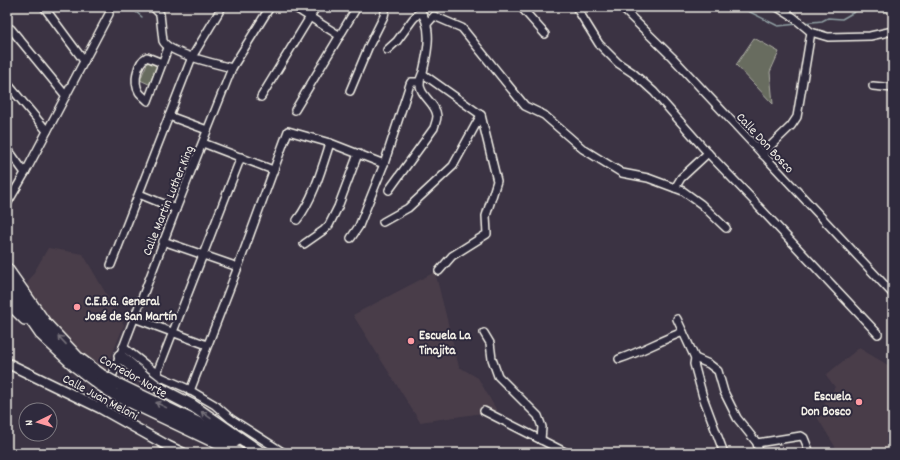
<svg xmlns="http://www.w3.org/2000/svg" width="900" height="460" font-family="Dekko,sans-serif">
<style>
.built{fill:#4a3e4a}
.green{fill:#676c5f;stroke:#aeaea4}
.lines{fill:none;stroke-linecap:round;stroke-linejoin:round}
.stream{stroke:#8f9ea2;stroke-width:1.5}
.minor-casing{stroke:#f4f1e8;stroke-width:10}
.major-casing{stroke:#f4f1e8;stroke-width:12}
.highway-casing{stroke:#f4f1e8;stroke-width:14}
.minor{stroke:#2f2a3d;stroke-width:7}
.major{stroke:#2f2a3d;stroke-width:9}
.highway{stroke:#2f2a3d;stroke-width:11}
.highway-bridge-casing{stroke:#f4f1e8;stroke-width:14;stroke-linecap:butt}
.highway-bridge{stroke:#2f2a3d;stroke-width:11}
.oneway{stroke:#747079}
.poi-dot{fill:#ff9aa2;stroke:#2f2a3d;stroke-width:1.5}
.labels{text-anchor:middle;stroke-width:4;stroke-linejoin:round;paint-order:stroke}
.street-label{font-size:13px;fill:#f4f1e8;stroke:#2f2a3d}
.poi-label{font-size:13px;font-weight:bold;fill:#f4f1e8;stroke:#2f2a3d;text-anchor:start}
</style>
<rect width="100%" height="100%" fill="#3b3343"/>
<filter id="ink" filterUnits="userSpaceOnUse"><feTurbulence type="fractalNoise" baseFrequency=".025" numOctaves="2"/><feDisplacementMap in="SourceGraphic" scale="8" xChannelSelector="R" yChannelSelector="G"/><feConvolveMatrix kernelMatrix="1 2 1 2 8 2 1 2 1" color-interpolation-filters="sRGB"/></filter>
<g filter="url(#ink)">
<!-- built -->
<g class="built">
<polygon points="48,248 83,254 124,325 105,372 96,367 57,329 25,288"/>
<polygon points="435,272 459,367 478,378 497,411 420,422 353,315"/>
<polygon points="859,348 893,368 893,452 892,453 839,453 817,417 835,387 826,375"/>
</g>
<!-- green -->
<g class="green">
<polygon points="754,38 779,52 770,72 773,104 736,65"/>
<polygon points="148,61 159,66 151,85 140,80"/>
</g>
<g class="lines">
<!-- stream -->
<g class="stream">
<polyline points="130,7 142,17"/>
<polyline points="740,7 778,26 798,24"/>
<polyline points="875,7 882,11 887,11 890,7"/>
<polyline points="803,23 822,21 828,18 842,19 863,7"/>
</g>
<!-- minor casing -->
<g class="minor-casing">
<g id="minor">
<polyline points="44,7 84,61"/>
<path d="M153,7L160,14L163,41C169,54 217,64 232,68"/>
<polyline points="294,7 340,36"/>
<polyline points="521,7 545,34"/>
<polyline points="576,7 599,44 618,63 633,73 654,92 708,153 755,202"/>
<polyline points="621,7 672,57 893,294"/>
<polyline points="777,7 793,17 811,32 828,37 870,36 893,31"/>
<polyline points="427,24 434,16 462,28 525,106 544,115 583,149 622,173 648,178 683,191 701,204 726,228"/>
<polyline points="7,32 11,29 66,96"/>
<polyline points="387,50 397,41 413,19 421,11"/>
<path d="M162,63L147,57C137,62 133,82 139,92C141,95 145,98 148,101L168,48"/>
<polyline points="423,74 481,115 497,181 486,216 487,234 452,256 439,271"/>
<polyline points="7,83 47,131"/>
<polyline points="873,86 893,88"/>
<polyline points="350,91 368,48 384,16 386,7"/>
<polyline points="261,97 316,7"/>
<polyline points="295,110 357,7"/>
<polyline points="169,116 207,130"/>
<polyline points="203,143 273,170"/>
<polyline points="7,148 25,173"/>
<polyline points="762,154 791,126 797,117 811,32"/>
<polyline points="675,188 681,178 708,153"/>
<path d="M389,190L434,128C435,124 437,120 437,116C436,102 418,96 420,81C420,78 422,75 423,72C428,51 434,24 417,7"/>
<polyline points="139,194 176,209"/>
<polyline points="7,204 25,173 109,14"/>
<polyline points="758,206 878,334"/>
<path d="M297,220C313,200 322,168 330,143"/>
<polyline points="383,222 408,208 453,166 481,115"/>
<polyline points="351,238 359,226 384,164 410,84 411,82 420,82"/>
<polyline points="163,241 238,267"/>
<polyline points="304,244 324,230 329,225 338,207 358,154"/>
<polyline points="111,265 192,57 222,7"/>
<polyline points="134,318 207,345"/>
<polyline points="677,319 695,358 694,364 703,397 724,453"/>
<polyline points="484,333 490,343 492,359 498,376 538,416 542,427 541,440"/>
<polyline points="123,347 161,377 186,388 215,405 231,419 284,453"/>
<polyline points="695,358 709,364 718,371 724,392 737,418 757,443 759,453"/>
<path d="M619,359C641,352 661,340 683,332"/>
<polyline points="157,373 241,157"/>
<polyline points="190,391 238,267 288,131 330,143 384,164"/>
<polyline points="100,408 176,209 232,68 270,7"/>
<polyline points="484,411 567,453"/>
<polyline points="757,443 801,436 804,438 810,453"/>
</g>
</g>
<!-- major casing -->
<g class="major-casing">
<polyline id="major" points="7,363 100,408 168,446 183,453"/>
</g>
<!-- highway casing -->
<g class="highway-casing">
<g id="highway">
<polyline points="7,269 45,323 78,358 101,375"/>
<polyline points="7,285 41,334 74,365 99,384"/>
<polyline points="7,305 16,310 25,319"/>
<polyline points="120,356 143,376 160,389 193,406 261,453"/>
<polyline points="117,384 235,441"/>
<polyline points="114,394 238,453"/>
</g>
</g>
<!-- minor -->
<use href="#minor" class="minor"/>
<!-- major -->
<use href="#major" class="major"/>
<!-- highway -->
<use href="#highway" class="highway"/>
<!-- highway-bridge casing -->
<g class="highway-bridge-casing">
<g id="highway-bridge">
<polyline points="101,375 117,384"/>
<polyline points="99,384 114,394"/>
</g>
</g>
<!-- highway-bridge -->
<use href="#highway-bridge" class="highway-bridge"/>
</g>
<!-- one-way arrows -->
<defs><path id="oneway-shaft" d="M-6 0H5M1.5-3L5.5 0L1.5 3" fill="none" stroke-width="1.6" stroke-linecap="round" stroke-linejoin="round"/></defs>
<g class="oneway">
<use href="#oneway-shaft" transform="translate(62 340) rotate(-133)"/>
<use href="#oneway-shaft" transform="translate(161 405) rotate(-154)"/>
<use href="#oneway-shaft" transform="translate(206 415) rotate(-145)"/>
</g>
</g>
<!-- markers -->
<g class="poi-dot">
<circle cx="77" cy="307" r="4"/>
<circle cx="411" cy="341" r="4"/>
<circle cx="859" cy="402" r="4"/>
</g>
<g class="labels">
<!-- street labels -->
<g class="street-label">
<text transform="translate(766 142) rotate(47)" y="5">Calle Don Bosco</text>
<text transform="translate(167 200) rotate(-68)" y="5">Calle Martin Luther King</text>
<text transform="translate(134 375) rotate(29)" y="5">Corredor Norte</text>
<text transform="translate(101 396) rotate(28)" y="5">Calle Juan Meloni</text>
</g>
<!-- poi labels -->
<g class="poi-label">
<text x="85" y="305">C.E.B.G. General<tspan x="85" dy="15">José de San Martín</tspan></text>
<text x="419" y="339">Escuela La<tspan x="419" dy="15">Tinajita</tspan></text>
<text x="851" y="400" text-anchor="end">Escuela<tspan x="851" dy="15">Don Bosco</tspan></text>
</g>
</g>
<!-- margin -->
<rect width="900" height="460" fill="none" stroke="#2f2a3d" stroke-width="24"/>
<rect x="12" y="12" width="876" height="436" fill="none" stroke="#f4f1e8" stroke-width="1.5" filter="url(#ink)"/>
<!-- north arrow -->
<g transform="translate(38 422) rotate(265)"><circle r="19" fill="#2f2a3d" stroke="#7e7a81"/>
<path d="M0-3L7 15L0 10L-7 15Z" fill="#ff9aa2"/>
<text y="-6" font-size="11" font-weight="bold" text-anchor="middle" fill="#f4f1e8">N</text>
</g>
</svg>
